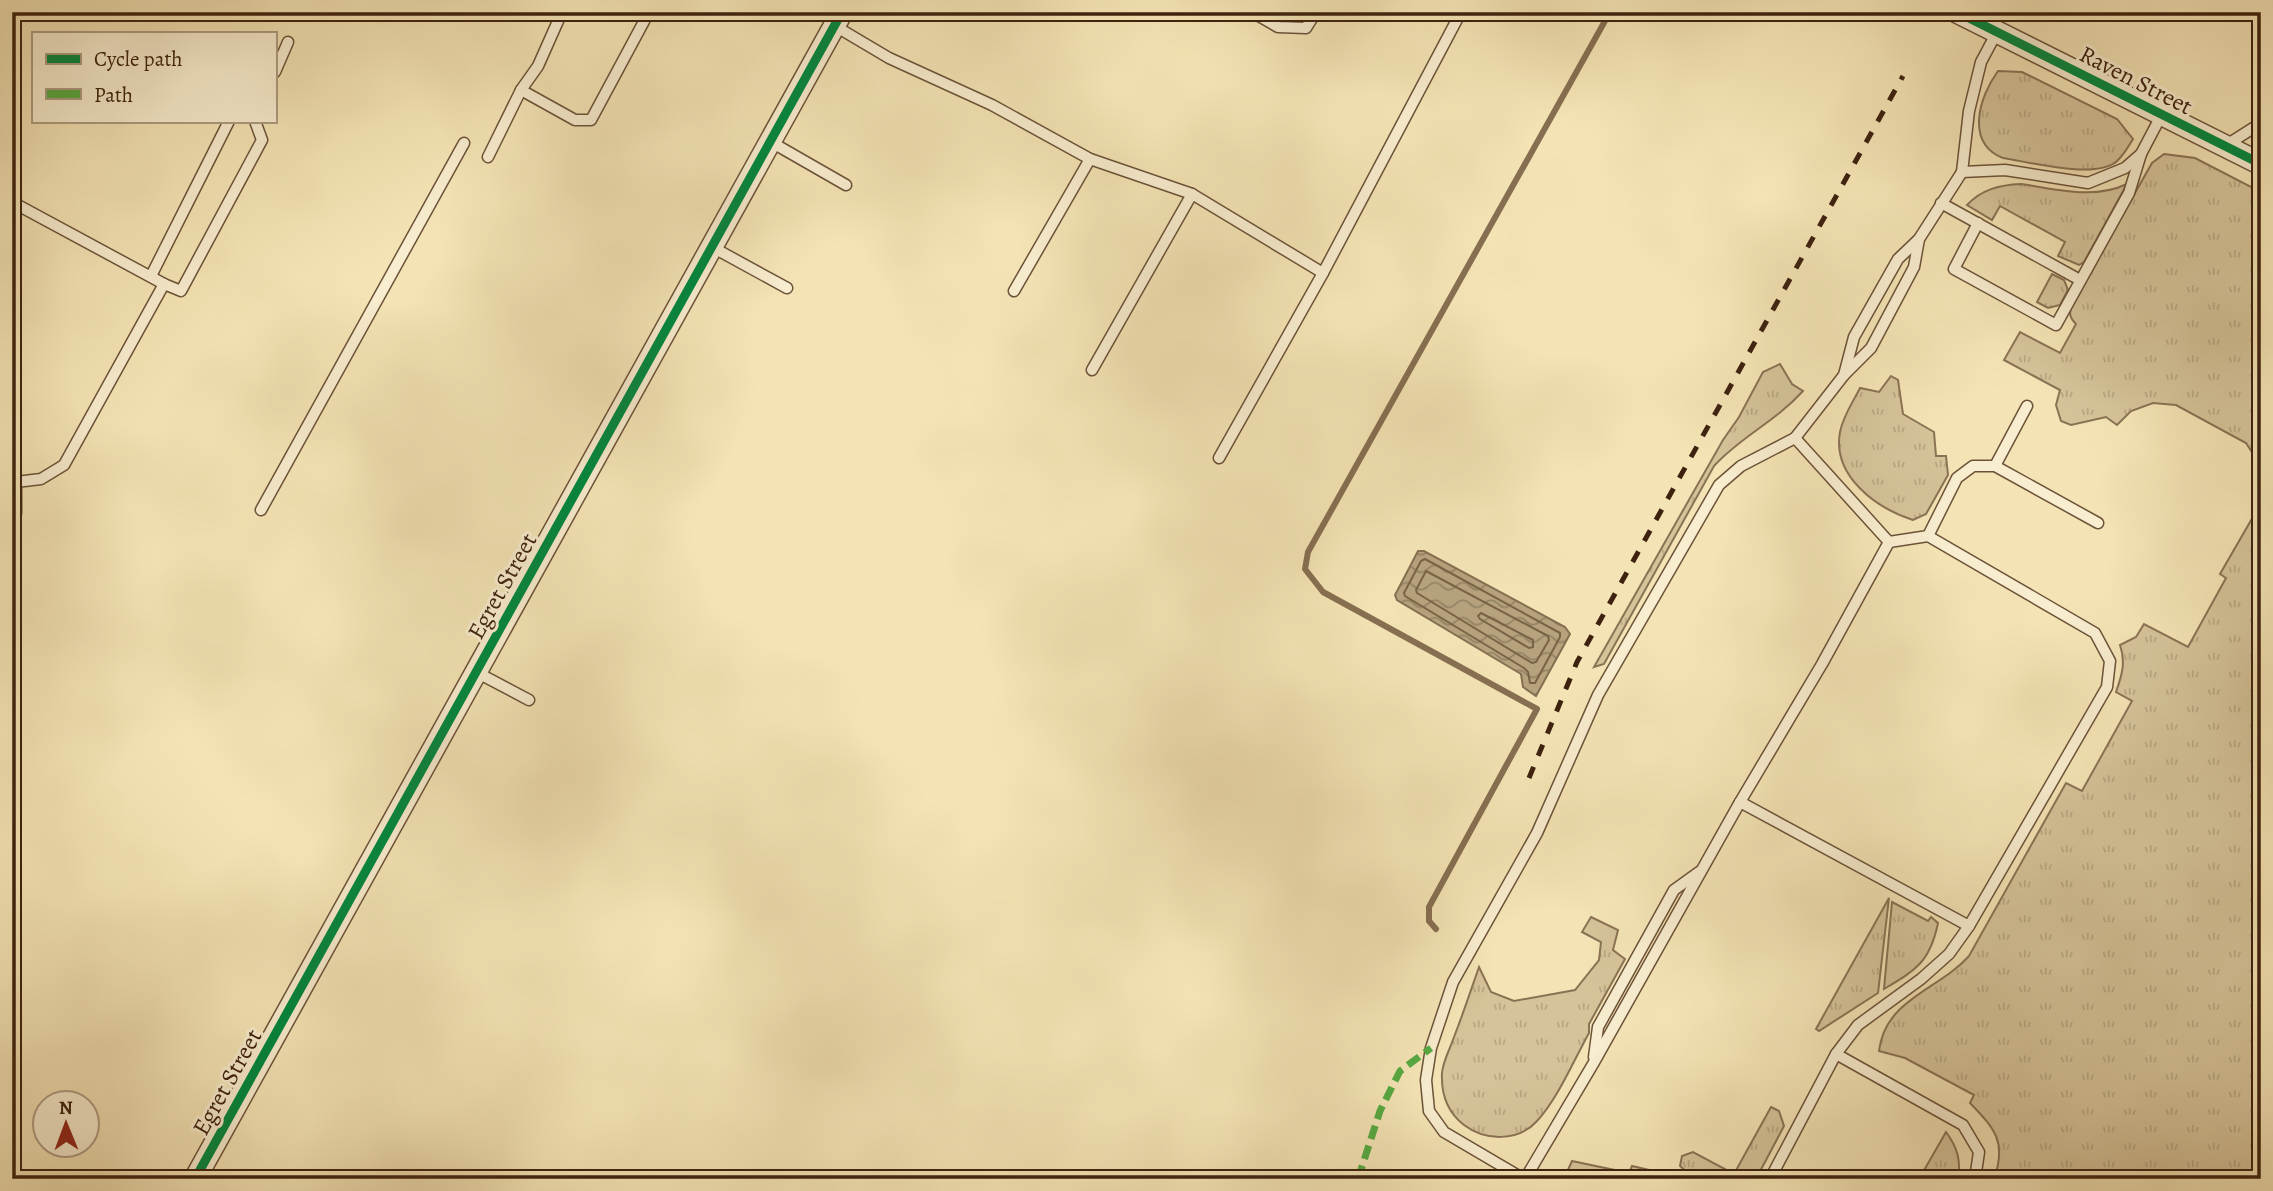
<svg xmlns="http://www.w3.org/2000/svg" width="2273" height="1191" font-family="Alegreya,serif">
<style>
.grass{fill:url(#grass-tufts);stroke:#8a7254;stroke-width:2}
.water{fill:url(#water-waves);stroke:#866f51;stroke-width:2}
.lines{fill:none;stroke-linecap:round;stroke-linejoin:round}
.shore{stroke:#7a6246;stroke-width:2}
.stream{stroke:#866f51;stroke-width:6}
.lane-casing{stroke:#6c5238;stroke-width:13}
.street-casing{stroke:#6c5238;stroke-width:24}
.lane{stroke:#f8edcf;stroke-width:10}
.street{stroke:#f8edcf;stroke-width:21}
.rail{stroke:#3e220f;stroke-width:5;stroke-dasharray:12 12;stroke-linecap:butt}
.quiet{stroke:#55aa41;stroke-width:7;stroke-dasharray:14 7;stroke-linecap:butt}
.cycleway-casing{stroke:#f8edcf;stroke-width:13}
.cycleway{stroke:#00873e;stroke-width:9}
.labels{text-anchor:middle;stroke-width:6;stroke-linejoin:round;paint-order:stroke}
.street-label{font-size:24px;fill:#3e220f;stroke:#f8edcf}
</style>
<defs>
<pattern id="grass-tufts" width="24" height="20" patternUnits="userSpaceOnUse" patternTransform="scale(1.75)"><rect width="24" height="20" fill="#d5c399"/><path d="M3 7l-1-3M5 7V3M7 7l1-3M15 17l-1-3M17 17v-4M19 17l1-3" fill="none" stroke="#b8a783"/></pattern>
<pattern id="water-waves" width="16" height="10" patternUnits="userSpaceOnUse" patternTransform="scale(1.75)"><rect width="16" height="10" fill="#b6a27d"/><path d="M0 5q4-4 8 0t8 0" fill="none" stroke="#958465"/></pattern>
</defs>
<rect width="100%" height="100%" fill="#f4e4b5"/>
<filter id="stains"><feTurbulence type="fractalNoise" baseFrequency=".00286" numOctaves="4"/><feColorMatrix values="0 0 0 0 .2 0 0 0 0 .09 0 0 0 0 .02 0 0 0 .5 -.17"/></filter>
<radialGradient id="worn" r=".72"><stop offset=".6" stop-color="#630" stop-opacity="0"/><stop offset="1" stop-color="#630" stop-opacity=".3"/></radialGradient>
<!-- grass -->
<g class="grass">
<path d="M1998,71L2022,72L2117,119L2133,139C2128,147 2124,155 2117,161C2096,180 2030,162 2003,158C1965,143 1979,97 1998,71Z"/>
<path d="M2164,154L2195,158L2261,192V473L2257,460L2246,443L2176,405L2153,403L2131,411L2117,425L2106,417L2071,425L2061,421L2056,405L2060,390L2004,360L2020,332L2060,353L2076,324C2069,317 2069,313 2072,304L2152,163Z"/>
<path d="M2021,184C2057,189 2093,200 2127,184L2084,262L2079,265L2058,256L2065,242L2000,206L1992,220L1967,205C1982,189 2000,185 2021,184Z"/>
<polygon points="2052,274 2064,280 2068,290 2060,305 2048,308 2037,302"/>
<path d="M1780,364L1792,384L1803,391C1775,422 1740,437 1714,466L1604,664L1594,667L1723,440L1739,417L1763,372Z"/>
<path d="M1891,376L1898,380L1903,414L1934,432L1936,456H1946L1948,475L1926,514L1913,520C1876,508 1832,476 1840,432C1843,416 1853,402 1860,388L1879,392Z"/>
<path d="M2261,503V1179H1994C2007,1142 1995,1129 1970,1103L1974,1095L1905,1058L1879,1051C1885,999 1939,990 1969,956L2066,783L2082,791L2132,701L2116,692C2122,675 2126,662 2120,645L2136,637L2144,624L2188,647L2226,578L2220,574Z"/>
<polygon points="1889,898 1878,993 1819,1031 1816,1029"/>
<path d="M1892,902L1928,921L1931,917L1938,923C1930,962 1916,970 1884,989Z"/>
<path d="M1591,917L1618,930L1613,950L1625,959L1589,1024V1033C1574,1060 1557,1100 1537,1121C1518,1142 1485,1141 1464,1125C1447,1112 1441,1094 1442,1073C1443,1061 1450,1049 1454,1037C1463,1014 1471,990 1479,967L1491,992L1514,1001L1575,990L1599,960L1601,942L1582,932Z"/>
<polygon points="1771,1107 1779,1111 1784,1126 1756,1179 1689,1179 1691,1176 1680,1166 1682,1156 1693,1152 1734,1174"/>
<path d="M1946,1132C1958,1148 1960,1159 1959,1179H1919Z"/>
<polygon points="1572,1161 1629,1173 1632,1166 1666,1174 1677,1179 1567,1179 1567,1172"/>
</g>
<!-- water -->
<polygon class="water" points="1418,551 1424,551 1565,627 1570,634 1536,696 1523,687 1521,674 1397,600 1395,595"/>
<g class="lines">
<!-- shore -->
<g class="shore">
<polygon points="1425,559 1560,633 1560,637 1535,683 1530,683 1528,672 1524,668 1405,596 1404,593 1421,561"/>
<polygon points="1426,571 1548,636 1549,640 1536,662 1532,663 1417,593 1416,590"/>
<polygon points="1481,613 1533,640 1533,647 1529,648 1480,619 1478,616"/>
</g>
<!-- stream -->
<polyline class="stream" points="1436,929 1429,921 1429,907 1537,709 1323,592 1305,569 1308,552 1610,12"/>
<!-- lane casing -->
<g class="lane-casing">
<g id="lane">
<polyline points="1252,12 1278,27 1306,28 1316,12"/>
<polyline points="835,26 889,58 992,105 1090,159 1192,194 1092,370"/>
<polyline points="275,72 288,42"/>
<polyline points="521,90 575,120 591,120 649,12"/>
<polyline points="771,142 846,185"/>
<polyline points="2225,146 2261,123"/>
<polyline points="488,157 521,90 538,66 562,12"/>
<polyline points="1962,172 2005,170 2088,183 2125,168 2141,154 2162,114"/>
<polyline points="1192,194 1323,273"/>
<polyline points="12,202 164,284 181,291 262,140 255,121"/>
<polyline points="1941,203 2080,280"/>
<polyline points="1978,223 1954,269 2056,325 2129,193 2141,154"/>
<polyline points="712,247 787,288"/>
<polyline points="151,276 229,121"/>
<polyline points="1014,291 1090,159"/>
<polyline points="1844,375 1854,337 1898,259 1919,239 1962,172 1969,111 1981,62 1997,32"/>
<polyline points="1219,458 1323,273 1461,12"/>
<polyline points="1995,466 2027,406"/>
<polyline points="261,510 464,143"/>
<polyline points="12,523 16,513 16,482 41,479 64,465 164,284"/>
<polyline points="1928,536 2095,633 2110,661 2107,687 1969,926 1949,954 1921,979 1858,1025 1836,1054 1963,1125 1979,1152 1975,1179"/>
<polyline points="1889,542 1928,536 1957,478 1973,466 1995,466 2098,523"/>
<polyline points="476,672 529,700"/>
<polyline points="1740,802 1969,926"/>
<polyline points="1594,1057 1598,1027 1674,890 1699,872"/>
<polyline points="1524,1179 1444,1132 1429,1111 1426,1080 1431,1048 1453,982 1537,833 1598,695 1719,485 1741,466 1795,438 1844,375 1871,348 1914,267 1919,239"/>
<polyline points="1525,1179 1593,1064 1740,802 1822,664 1889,542 1795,438"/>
<polyline points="1770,1179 1836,1054"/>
</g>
</g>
<!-- street casing -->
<g class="street-casing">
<g id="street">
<polyline points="1957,12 2261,164"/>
<polyline points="195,1179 842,12"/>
</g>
</g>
<!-- lane -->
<use href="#lane" class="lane"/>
<!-- street -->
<use href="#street" class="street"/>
<!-- rail -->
<polyline class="rail" points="1529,778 1577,662 1903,76"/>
<!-- quiet -->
<polyline class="quiet" points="1358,1179 1380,1111 1400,1071 1431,1048"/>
<!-- cycleway casing -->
<g class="cycleway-casing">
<g id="cycleway">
<polyline points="1957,12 2261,164"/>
<polyline points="195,1179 842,12"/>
</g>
</g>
<!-- cycleway -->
<use href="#cycleway" class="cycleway"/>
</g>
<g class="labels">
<!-- street labels -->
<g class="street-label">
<text transform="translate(2136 80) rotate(27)" y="8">Raven Street</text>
<text transform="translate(502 586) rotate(-61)" y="8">Egret Street</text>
<text transform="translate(227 1082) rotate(-61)" y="8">Egret Street</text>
</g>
</g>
<!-- margin -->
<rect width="2273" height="1191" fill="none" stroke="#f4e4b5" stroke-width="42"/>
<rect x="14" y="14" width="2245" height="1163" fill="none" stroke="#3e220f" stroke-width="3.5"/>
<rect x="21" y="21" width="2231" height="1149" fill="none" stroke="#3e220f" stroke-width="2"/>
<!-- legend -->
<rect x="32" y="32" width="245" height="91" fill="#f8edcf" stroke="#ae9c82" stroke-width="2"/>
<rect x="46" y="54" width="35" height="10" fill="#00873e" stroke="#ae9c82" stroke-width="2"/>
<text x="94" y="66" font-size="21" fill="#3e220f">Cycle path</text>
<rect x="46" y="89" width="35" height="10" fill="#55aa41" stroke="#ae9c82" stroke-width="2"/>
<text x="94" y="102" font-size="21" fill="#3e220f">Path</text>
<!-- north arrow -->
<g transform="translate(66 1124) rotate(359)"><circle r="33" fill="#f8edcf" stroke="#ae9c82" stroke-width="2"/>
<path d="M0-5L12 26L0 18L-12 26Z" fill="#8f2418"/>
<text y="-10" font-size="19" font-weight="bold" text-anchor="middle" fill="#3e220f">N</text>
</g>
<rect width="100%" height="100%" filter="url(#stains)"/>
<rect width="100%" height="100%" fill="url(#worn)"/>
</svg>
